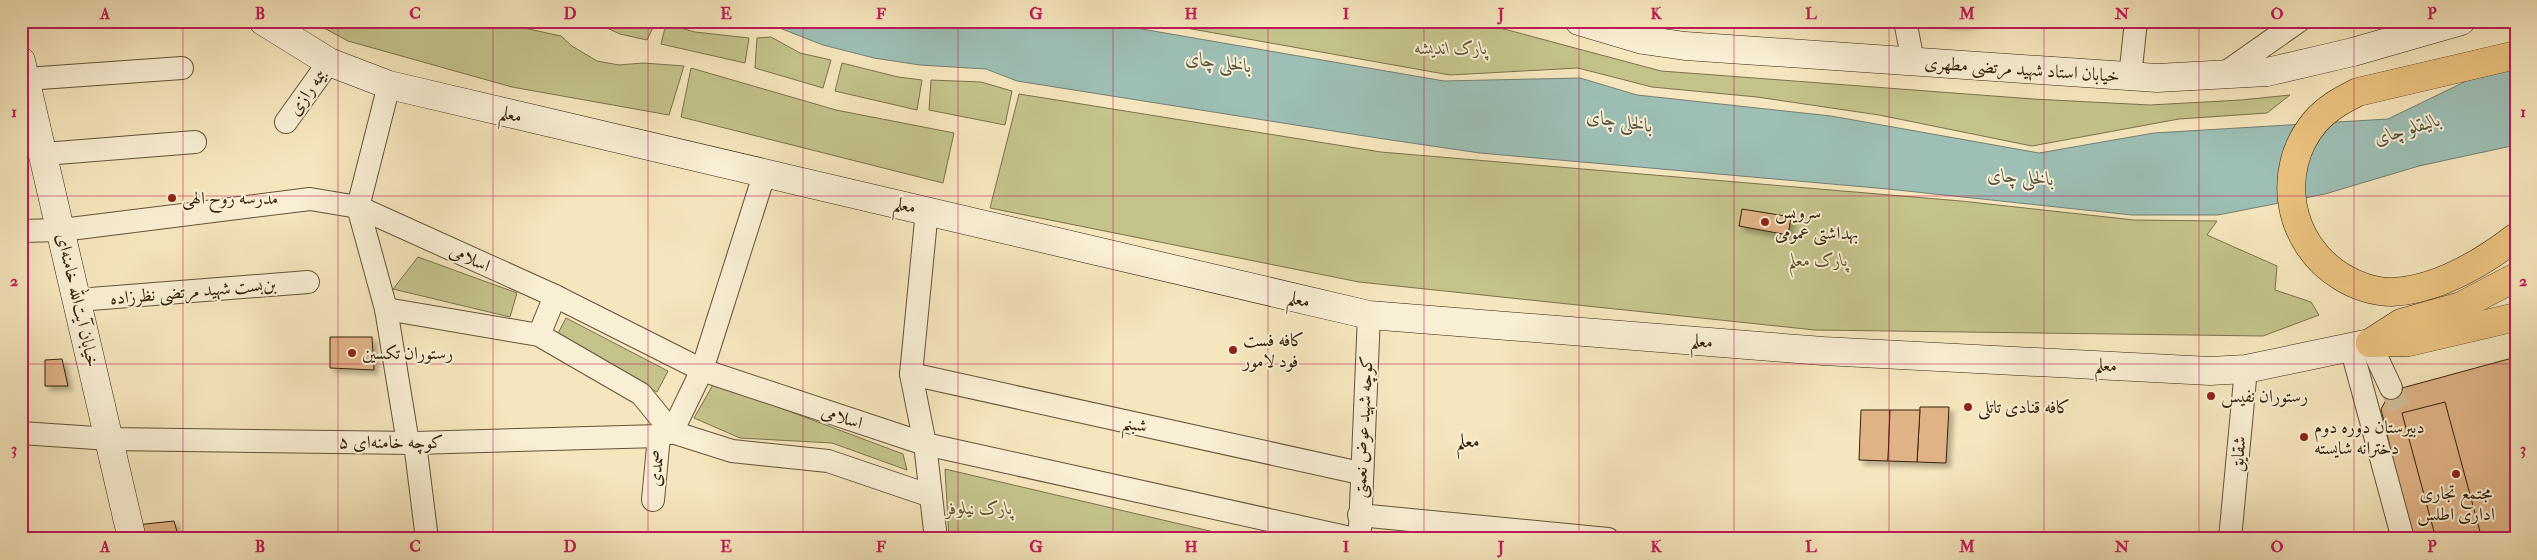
<svg xmlns="http://www.w3.org/2000/svg" width="2537" height="560" font-family="'IM FELL Double Pica',Amiri,serif">
<style>
.green{fill:#c4c38c;stroke:#7c724c}
.water{fill:#9dbfb5;stroke:#738071}
.building{fill:#e0b386;stroke:#35220c;filter:url(#shadow)}
.lines{fill:none;stroke-linecap:round;stroke-linejoin:round}
.street-tunnel{stroke:#cfbf9a;stroke-width:22;stroke-dasharray:22 11;stroke-linecap:butt}
.street-casing{stroke:#655338;stroke-width:24}
.secondary-casing{stroke:#35220c;stroke-width:29}
.primary-casing{stroke:#35220c;stroke-width:29}
.street{stroke:#f9efd4;stroke-width:22}
.secondary{stroke:#f9efd4;stroke-width:28}
.primary{stroke:#ebc37e;stroke-width:28}
.grid{fill:none;stroke:#c2185b;stroke-width:1;stroke-opacity:0.55}
.poi-dot{fill:#8f2418;stroke:#f9efd4;stroke-width:2}
.labels{text-anchor:middle;stroke-width:4;stroke-linejoin:round;paint-order:stroke}
.park-label{font-size:18px;font-style:italic;fill:#605232;stroke:#f9efd4}
.street-label{font-size:18px;fill:#35220c;stroke:#f9efd4}
.poi-label{font-size:18px;fill:#35220c;stroke:#f9efd4;text-anchor:start}
.water-label{font-size:19px;font-style:italic;fill:#54513f;stroke:#f9efd4}
.neighbourhood-label{font-size:19px;fill:#35220c;stroke:#f9efd4}
.neatline{fill:none;stroke:#c2185b;stroke-width:2}
.grid-label{font-size:16px;text-anchor:middle;font-weight:bold;fill:#c2185b}
</style>
<defs>
<filter id="shadow"><feDropShadow dx="4.5" dy="4.5" stdDeviation="2.5" flood-color="#0004"/></filter>
</defs>
<rect width="100%" height="100%" fill="#f6e6bd"/>
<filter id="stains"><feTurbulence type="fractalNoise" baseFrequency=".004" numOctaves="4"/><feColorMatrix values="0 0 0 0 .2 0 0 0 0 .09 0 0 0 0 .02 0 0 0 .5 -.17"/></filter>
<radialGradient id="worn" r=".72"><stop offset=".6" stop-color="#630" stop-opacity="0"/><stop offset="1" stop-color="#630" stop-opacity=".3"/></radialGradient>
<!-- green -->
<g class="green">
<polygon points="311,21 506,21 510,25 561,36 572,46 597,61 619,65 643,63 684,66 669,115 512,87 348,41"/>
<polygon points="592,21 656,21 647,40 620,34"/>
<polygon points="1147,21 1474,21 1661,71 2033,99 2150,105 2241,100 2290,95 2267,113 2179,119 2032,146 1879,115 1757,97 1652,87 1578,68 1450,75"/>
<polygon points="666,24 695,32 749,38 745,63 661,44"/>
<polygon points="771,37 800,53 831,60 823,88 755,68 757,38"/>
<polygon points="842,63 898,77 922,80 917,110 835,91"/>
<polygon points="691,68 836,110 954,133 943,183 681,117"/>
<polygon points="931,80 981,82 1012,91 1005,125 929,110"/>
<polygon points="1019,94 1381,152 1961,201 2134,220 2217,221 2207,235 2277,266 2275,290 2311,302 2319,315 2263,336 1815,330 1359,282 990,208"/>
<polygon points="418,257 517,293 510,317 393,289"/>
<polygon points="566,318 668,371 657,392 555,339"/>
<polygon points="714,383 903,454 907,470 832,443 740,438 694,418"/>
<polygon points="945,469 1244,539 949,539"/>
</g>
<!-- water -->
<polygon class="water" points="705,21 1095,21 1444,81 1580,78 1637,95 1831,116 2039,153 2154,133 2388,119 2516,57 2516,145 2419,166 2325,194 2218,215 2132,215 1888,189 1480,153 1384,139 1017,81 986,69 920,65 874,58 823,45 777,27 738,26"/>
<!-- building -->
<g class="building">
<polygon points="1940,21 1975,21 1966,25 1944,24"/>
<polygon points="1742,209 1791,217 1788,235 1739,226"/>
<polygon points="330,337 372,337 374,370 330,368"/>
<polygon points="2516,357 2516,539 2412,539 2381,409 2391,391"/>
<polygon points="62,359 68,386 45,386 45,360"/>
<polygon points="2445,402 2482,539 2436,539 2402,413"/>
<polygon points="1920,407 1949,407 1946,463 1917,462"/>
<polygon points="1861,410 1890,410 1888,461 1859,460"/>
<polygon points="1890,410 1920,410 1917,462 1888,461"/>
<polygon points="174,521 179,539 140,539 136,525"/>
</g>
<g class="lines">
<!-- street-tunnel -->
<polyline class="street-tunnel" points="2391,388 2402,413"/>
<!-- street casing -->
<g class="street-casing">
<g id="street">
<polyline points="1905,21 1913,61"/>
<polyline points="2222,75 2299,21"/>
<polyline points="2130,77 2136,21"/>
<polyline points="26,79 182,68"/>
<polyline points="389,85 358,207 386,309 408,443"/>
<polyline points="286,122 329,62"/>
<polyline points="44,154 195,142"/>
<polyline points="927,210 911,374 925,444 936,539"/>
<polyline points="21,231 62,230 310,199 358,207 555,296 702,370 925,444 1355,539"/>
<polyline points="78,300 308,282"/>
<polyline points="386,309 539,335 641,394 672,432 732,451 828,461 931,496"/>
<polyline points="539,335 555,296"/>
<polyline points="2370,343 2391,388"/>
<polyline points="2351,347 2403,539"/>
<polyline points="911,374 1360,473"/>
<polyline points="672,432 702,370 764,175"/>
<polyline points="21,433 110,439 415,443 659,436 672,432"/>
<polyline points="415,443 427,539"/>
<polyline points="653,500 659,436"/>
<polyline points="1359,515 1608,539"/>
<polyline points="1360,529 1369,315"/>
<polyline points="2230,539 2246,369"/>
</g>
</g>
<!-- secondary casing -->
<g class="secondary-casing">
<g id="secondary">
<polyline points="263,21 329,62 389,85 1369,315 1823,351 2210,371 2246,369 2370,343"/>
<polyline points="1579,21 1643,40 1685,46 2157,78 2267,72 2353,52 2461,21"/>
<polyline points="21,61 132,539"/>
</g>
</g>
<!-- primary casing -->
<g class="primary-casing">
<g id="primary">
<path d="M2516,55L2358,92C2342,100 2327,108 2315,122C2274,171 2288,245 2342,277C2356,286 2375,292 2392,292C2437,290 2482,263 2516,237"/>
<polyline points="2370,343 2401,323 2461,306 2516,277"/>
<polyline points="2370,343 2409,342 2516,317"/>
</g>
</g>
<!-- street -->
<use href="#street" class="street"/>
<!-- secondary -->
<use href="#secondary" class="secondary"/>
<!-- primary -->
<use href="#primary" class="primary"/>
</g>
<!-- grid -->
<path class="grid" d="M183,21V539M338,21V539M493,21V539M648,21V539M803,21V539M958,21V539M1113,21V539M1268,21V539M1424,21V539M1579,21V539M1734,21V539M1889,21V539M2044,21V539M2199,21V539M2354,21V539M21,196H2516M21,364H2516"/>
<!-- markers -->
<g class="poi-dot">
<circle cx="172" cy="198" r="5"/>
<circle cx="1765" cy="222" r="5"/>
<circle cx="1233" cy="350" r="5"/>
<circle cx="352" cy="353" r="5"/>
<circle cx="2211" cy="396" r="5"/>
<circle cx="1968" cy="407" r="5"/>
<circle cx="2304" cy="437" r="5"/>
<circle cx="2456" cy="474" r="5"/>
</g>
<g class="labels">
<!-- park labels -->
<g class="park-label">
<text x="1451" y="54">پارک اندیشه</text>
<text x="1818" y="266">پارک معلم</text>
<text x="979" y="514">پارک نیلوفر</text>
</g>
<!-- street labels -->
<g class="street-label">
<text transform="translate(2022 69) rotate(4)" y="6">خیابان استاد شهید مرتضی مطهری</text>
<text transform="translate(307 92) rotate(-55)" y="6">بیمه رازی</text>
<text transform="translate(511 114) rotate(13)" y="6">معلم</text>
<text transform="translate(905 205) rotate(12)" y="6">معلم</text>
<text transform="translate(470 258) rotate(24)" y="6">اسلامی</text>
<text transform="translate(193 291) rotate(-5)" y="6">بن‌بست شهید مرتضی نظرزاده</text>
<text transform="translate(1299 299) rotate(13)" y="6">معلم</text>
<text transform="translate(78 300) rotate(77)" y="6">خیابان آیت‌الله خامنه‌ای</text>
<text transform="translate(1702 341) rotate(5)" y="6">معلم</text>
<text transform="translate(2106 365) rotate(3)" y="6">معلم</text>
<text transform="translate(842 417) rotate(18)" y="6">اسلامی</text>
<text transform="translate(1135 424) rotate(12)" y="6">شبنم</text>
<text transform="translate(1363 427) rotate(-87)" y="6">کوچه شهید عوض نعمتی</text>
<text x="391" y="448">کوچه خامنه‌ای ۵</text>
<text transform="translate(2238 454) rotate(-85)" y="6">شقایق</text>
<text transform="translate(656 468) rotate(-85)" y="6">صمدی</text>
</g>
<!-- poi labels -->
<g class="poi-label">
<text x="182" y="204">مدرسه روح الهی</text>
<text x="1775" y="218">سرویس<tspan x="1775" dy="21">بهداشتی عمومی</tspan></text>
<text x="1243" y="346">کافه فست<tspan x="1243" dy="21">فود لامور</tspan></text>
<text x="362" y="359">رستوران تکسین</text>
<text x="2221" y="402">رستوران نفیس</text>
<text x="1978" y="413">کافه قنادی تاتلی</text>
<text x="2314" y="433">دبیرستان دوره دوم<tspan x="2314" dy="21">دخترانه شایسته</tspan></text>
<text x="2456" y="499" text-anchor="middle">مجتمع تجاری<tspan x="2456" dy="21">اداری اطلس</tspan></text>
</g>
<!-- water labels -->
<g class="water-label">
<text transform="translate(1219 61) rotate(8)" y="7">بالخلی چای</text>
<text transform="translate(1620 120) rotate(9)" y="7">بالخلی چای</text>
<text transform="translate(2407 128) rotate(-17)" y="7">بالیقلو چای</text>
<text transform="translate(2021 176) rotate(4)" y="7">بالخلی چای</text>
</g>
<!-- neighbourhood labels -->
<g class="neighbourhood-label">
<text x="1468" y="447">معلم</text>
</g>
</g>
<!-- margin -->
<rect width="2537" height="560" fill="none" stroke="#f6e6bd" stroke-width="55"/>
<rect x="28" y="28" width="2482" height="504" class="neatline"/>
<g class="grid-label">
<text x="105" y="19">A</text>
<text x="260" y="19">B</text>
<text x="415" y="19">C</text>
<text x="570" y="19">D</text>
<text x="726" y="19">E</text>
<text x="881" y="19">F</text>
<text x="1036" y="19">G</text>
<text x="1191" y="19">H</text>
<text x="1346" y="19">I</text>
<text x="1501" y="19">J</text>
<text x="1656" y="19">K</text>
<text x="1811" y="19">L</text>
<text x="1967" y="19">M</text>
<text x="2122" y="19">N</text>
<text x="2277" y="19">O</text>
<text x="2432" y="19">P</text>
<text x="14" y="117">1</text>
<text x="2523" y="117">1</text>
<text x="14" y="286">2</text>
<text x="2523" y="286">2</text>
<text x="14" y="454">3</text>
<text x="2523" y="454">3</text>
<text x="105" y="552">A</text>
<text x="260" y="552">B</text>
<text x="415" y="552">C</text>
<text x="570" y="552">D</text>
<text x="726" y="552">E</text>
<text x="881" y="552">F</text>
<text x="1036" y="552">G</text>
<text x="1191" y="552">H</text>
<text x="1346" y="552">I</text>
<text x="1501" y="552">J</text>
<text x="1656" y="552">K</text>
<text x="1811" y="552">L</text>
<text x="1967" y="552">M</text>
<text x="2122" y="552">N</text>
<text x="2277" y="552">O</text>
<text x="2432" y="552">P</text>
</g>
<rect width="100%" height="100%" filter="url(#stains)"/>
<rect width="100%" height="100%" fill="url(#worn)"/>
</svg>
